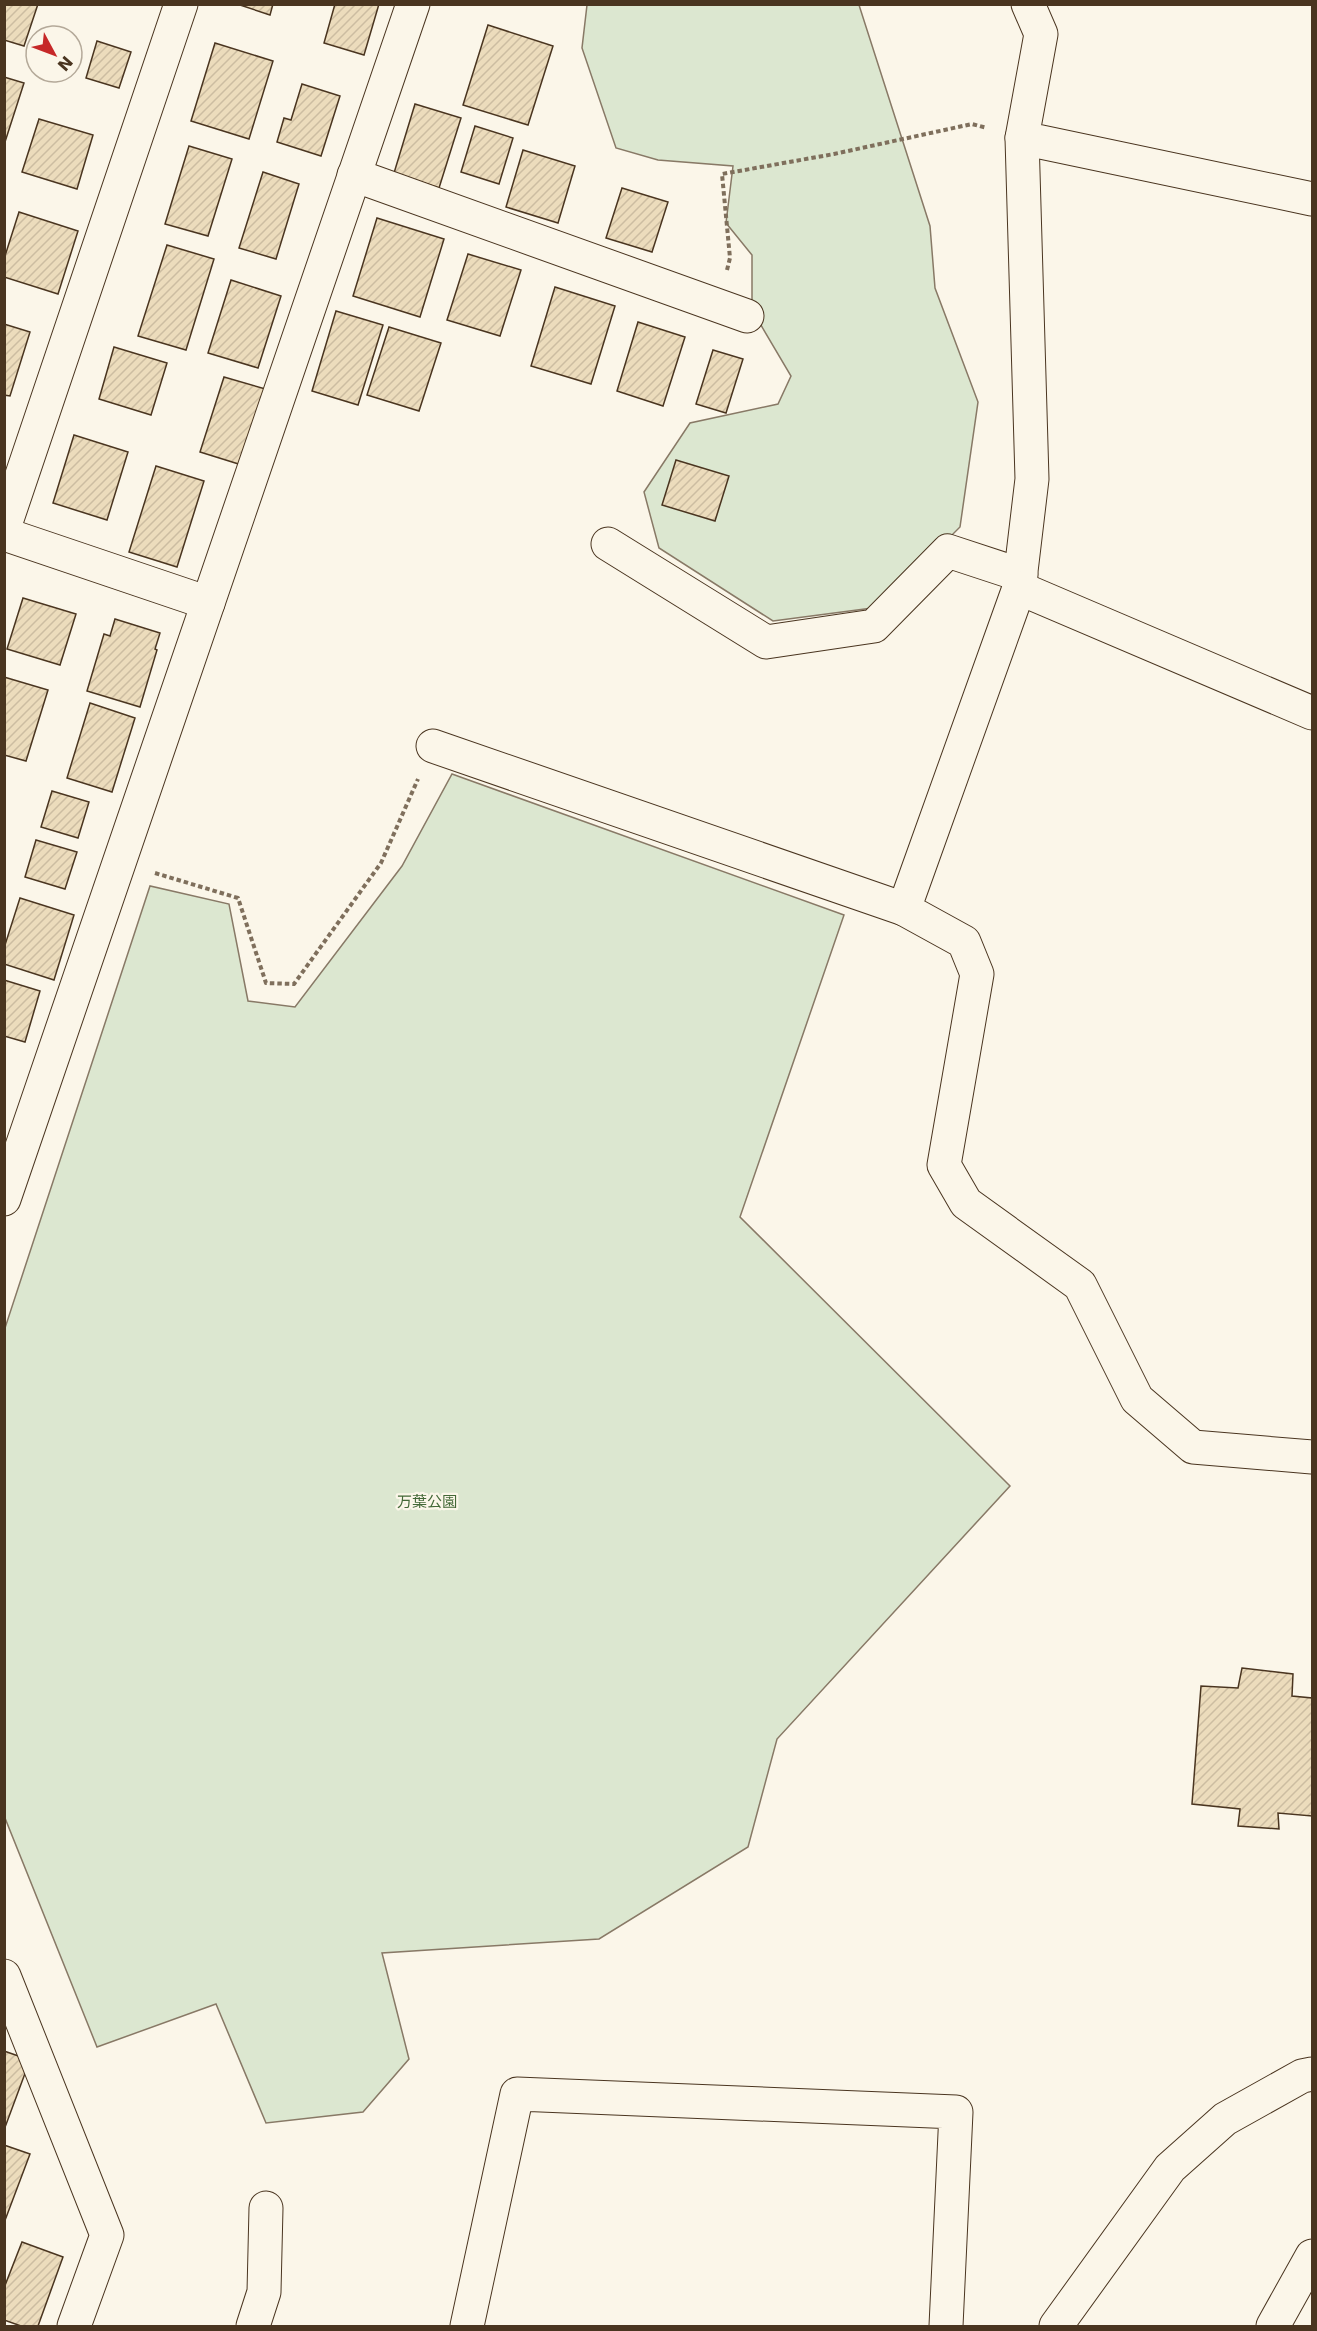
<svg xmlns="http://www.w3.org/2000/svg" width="1317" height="2331" font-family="'DejaVu Sans','Noto Sans JP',sans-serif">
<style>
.park{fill:#dce7d0;stroke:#887966;stroke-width:1.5}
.building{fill:url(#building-hatch);stroke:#4a3520;stroke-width:1.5}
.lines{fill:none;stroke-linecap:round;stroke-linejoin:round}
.minor-casing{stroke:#4a3520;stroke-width:35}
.path{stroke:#7f6f5c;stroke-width:4;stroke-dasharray:4.5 3;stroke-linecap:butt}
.minor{stroke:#fbf6e9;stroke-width:33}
.labels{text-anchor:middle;stroke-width:4.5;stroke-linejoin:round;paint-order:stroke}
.park-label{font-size:15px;fill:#436837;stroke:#fbf6e9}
</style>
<defs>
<pattern id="building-hatch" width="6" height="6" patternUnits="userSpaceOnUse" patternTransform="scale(1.5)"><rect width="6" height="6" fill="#ecdcbc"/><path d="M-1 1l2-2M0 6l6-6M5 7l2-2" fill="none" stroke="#ccbda1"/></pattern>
</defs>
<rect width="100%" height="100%" fill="#fbf6e9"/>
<!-- park -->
<g class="park">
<polygon points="587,5 859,5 930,226 935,288 978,402 960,527 880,607 773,621 659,548 644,492 690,423 778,404 791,376 752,310 752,255 726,223 733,166 658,160 616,148 582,48"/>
<polygon points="452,774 844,915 740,1217 1010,1486 777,1739 748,1847 599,1939 382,1953 409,2059 363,2112 266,2123 216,2004 97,2047 5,1818 4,1331 150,886 229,904 248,1001 295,1007 402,866"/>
</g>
<!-- building -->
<g class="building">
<polygon points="4,4 38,4 24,46 4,40"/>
<polygon points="237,4 273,4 270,15"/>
<polygon points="335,4 379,4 364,55 324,43"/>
<polygon points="488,25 553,46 528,125 463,105"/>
<polygon points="97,41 131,52 119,88 86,78"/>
<polygon points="215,43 273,61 249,139 191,121"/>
<polygon points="4,77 24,83 4,145"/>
<polygon points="302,84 340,96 321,156 277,142 284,118 291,120"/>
<polygon points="415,104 461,118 439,188 394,173"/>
<polygon points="39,119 93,135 77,189 22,172"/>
<polygon points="475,126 513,138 499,184 461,172"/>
<polygon points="189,146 232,159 208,236 165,224"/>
<polygon points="523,150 575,166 558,223 506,207"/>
<polygon points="263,172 299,184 276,259 239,248"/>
<polygon points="622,188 668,202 652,252 606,238"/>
<polygon points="19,212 78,231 58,294 4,277 4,259"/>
<polygon points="377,218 444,239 420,317 353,296"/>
<polygon points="167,245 214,259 186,350 138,336"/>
<polygon points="468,254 521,270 500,336 447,320"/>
<polygon points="231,280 281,296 258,368 208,353"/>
<polygon points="555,287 615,306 591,384 531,366"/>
<polygon points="336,311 383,325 358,405 312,391"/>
<polygon points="638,322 685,337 663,406 617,391"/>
<polygon points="4,324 30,332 10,396 4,395"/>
<polygon points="389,327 441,343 419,411 367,395"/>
<polygon points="114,347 167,363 151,415 99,399"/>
<polygon points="713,350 743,359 726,413 696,404"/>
<polygon points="224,377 269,390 245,466 200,452"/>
<polygon points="74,435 128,452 107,520 53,503"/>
<polygon points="676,460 729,476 715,521 662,505"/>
<polygon points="156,466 204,481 177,567 129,552"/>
<polygon points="23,598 76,614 60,665 7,649"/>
<polygon points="115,619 160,633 155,649 157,650 140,707 87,691 104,634 110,636"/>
<polygon points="4,677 48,690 26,761 4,755"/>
<polygon points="90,703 135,718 112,792 67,778"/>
<polygon points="52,791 89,802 78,838 41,827"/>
<polygon points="36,840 77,852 65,889 25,877"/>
<polygon points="20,898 74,915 54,980 4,964 4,948"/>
<polygon points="4,980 40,991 25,1042 4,1036"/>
<polygon points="1242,1668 1293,1674 1292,1696 1312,1698 1312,1816 1278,1813 1279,1829 1238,1826 1240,1809 1192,1804 1201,1686 1238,1688"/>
<polygon points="4,2051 30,2060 4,2130"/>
<polygon points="4,2145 30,2154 4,2223"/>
<polygon points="22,2242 63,2257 38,2326 21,2326 4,2320 4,2288"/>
</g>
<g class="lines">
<!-- minor casing -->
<g class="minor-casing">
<g id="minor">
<polyline points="1028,4 1041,34 1022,138 1312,199"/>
<polyline points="1022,138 1032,479 1019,588 904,909 964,942 977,974 944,1165 966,1203 1080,1285 1137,1399 1193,1447 1312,1457"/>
<polyline points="354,175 747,316"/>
<polyline points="4,528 181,4"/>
<polyline points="4,534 208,603"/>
<polyline points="608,544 766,642 874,626 948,551 1021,575"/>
<polyline points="1019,588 1312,713"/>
<polyline points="433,746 904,909"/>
<polyline points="4,1199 413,4"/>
<polyline points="4,1976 107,2235 74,2326"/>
<polyline points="253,2326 264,2292 266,2208"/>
<polyline points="467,2326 517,2094 956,2112 946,2326"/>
<polyline points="1056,2326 1170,2168 1225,2119 1302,2076 1312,2074"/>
<polyline points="1273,2326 1312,2256"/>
</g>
</g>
<!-- path -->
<g class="path">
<polyline points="727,270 730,258 722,174 834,154 972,124 987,128"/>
<polyline points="155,873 238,898 266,983 294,984 381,863 418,779"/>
</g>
<!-- minor -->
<use href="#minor" class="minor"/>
</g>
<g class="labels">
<!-- park labels -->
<g class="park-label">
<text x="427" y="1507">万葉公園</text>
</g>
</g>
<!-- border -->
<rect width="1317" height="2331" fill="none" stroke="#4a3520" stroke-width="12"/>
<!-- north arrow -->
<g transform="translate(54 54) rotate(131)"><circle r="28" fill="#fbf6e9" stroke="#b4a999" stroke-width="1.5"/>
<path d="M0-4.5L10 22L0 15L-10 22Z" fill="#c62828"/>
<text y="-9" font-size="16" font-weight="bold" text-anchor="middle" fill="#4a3520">N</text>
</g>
</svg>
